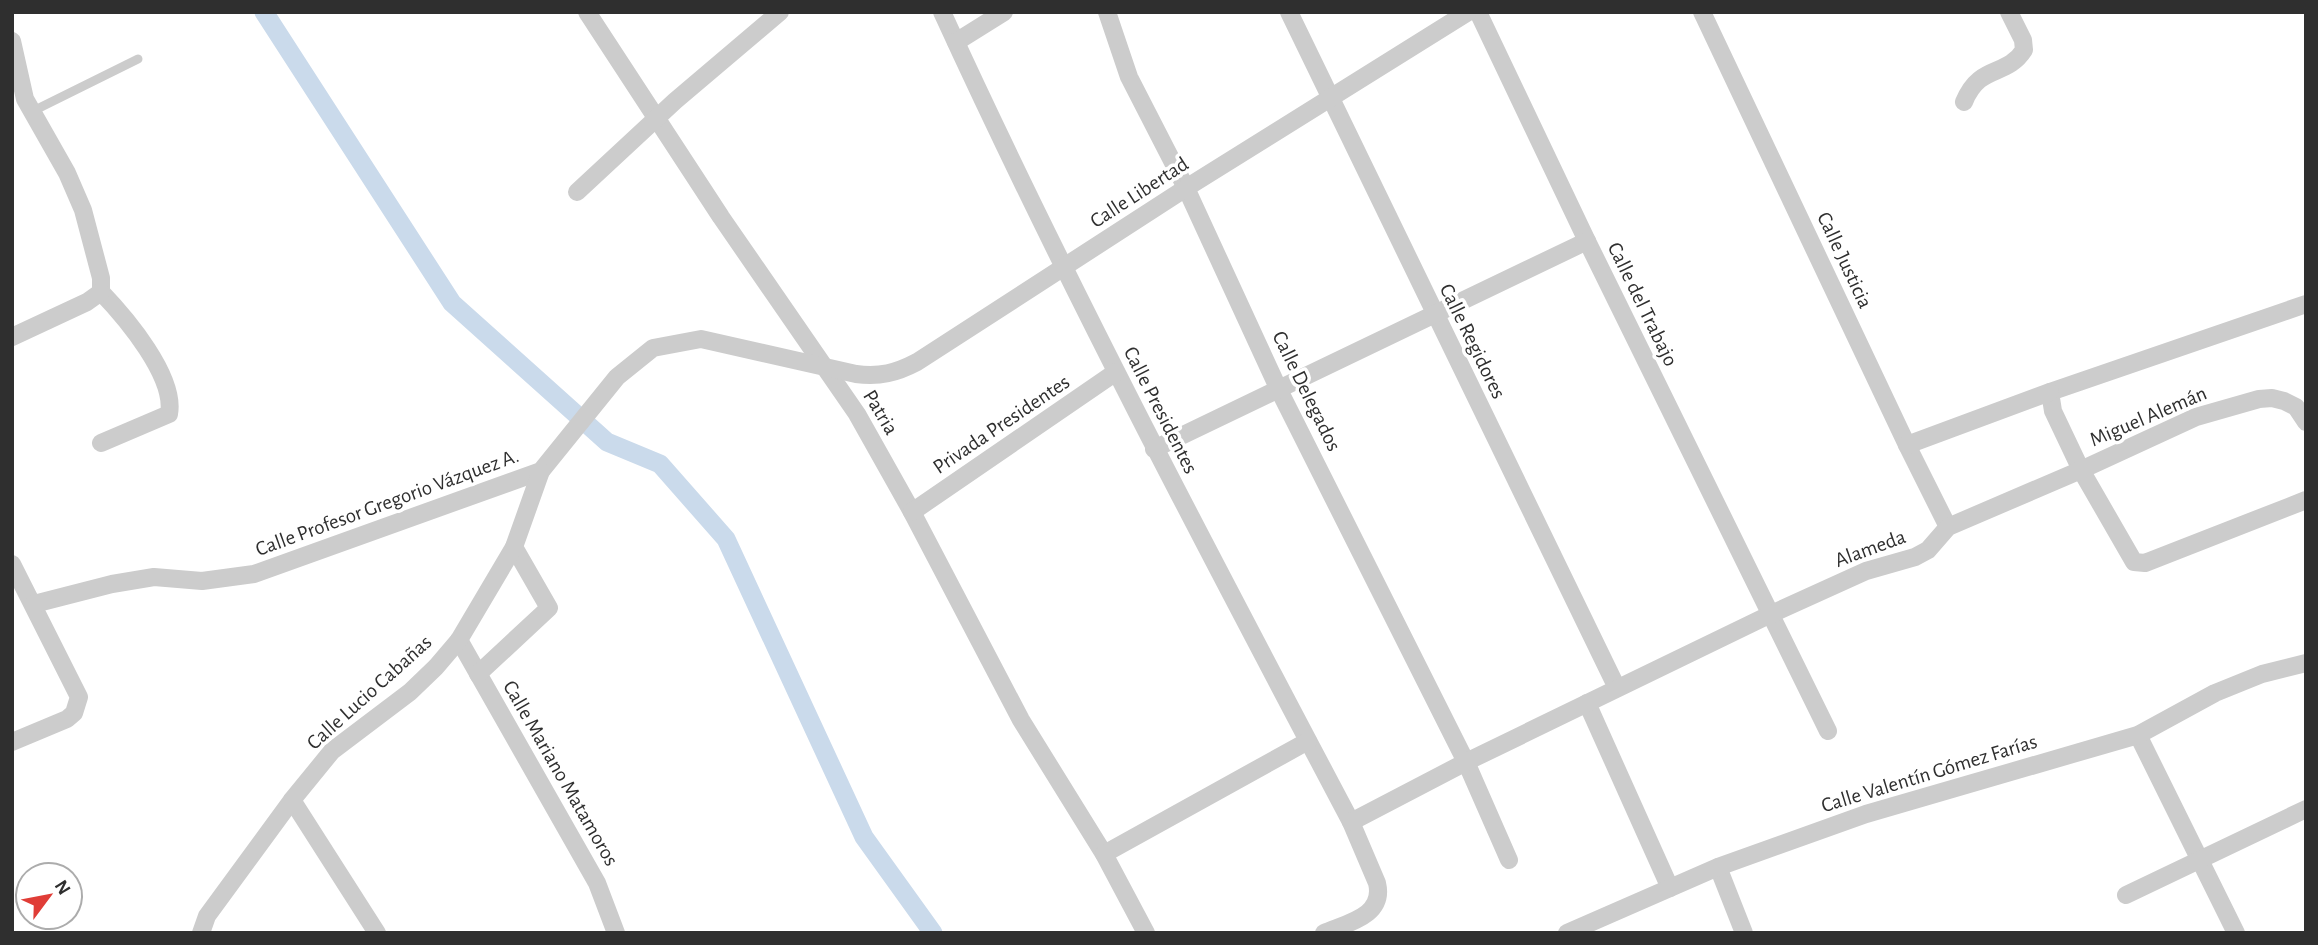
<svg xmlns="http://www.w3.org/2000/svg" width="2318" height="945" font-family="'Alegreya Sans',sans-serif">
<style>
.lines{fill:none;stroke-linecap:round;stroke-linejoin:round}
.canal{stroke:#cadaeb;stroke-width:19}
.service{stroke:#ccc;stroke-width:9}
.minor{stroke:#ccc;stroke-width:18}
.labels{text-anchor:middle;stroke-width:7;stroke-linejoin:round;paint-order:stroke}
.street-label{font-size:21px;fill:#2f2f2f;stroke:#fff}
</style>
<rect width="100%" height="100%" fill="#fff"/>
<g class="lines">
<!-- canal -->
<polyline class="canal" points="264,12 452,303 607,442 660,464 726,539 864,837 933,933"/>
<!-- service -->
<polyline class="service" points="31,112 138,59"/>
<!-- minor -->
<g class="minor">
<polyline points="587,12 721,217 857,414 912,512 1021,720 1104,854 1146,933"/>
<path d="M942,12C1068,287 1210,555 1351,822L1377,883C1385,916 1347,923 1324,933"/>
<polyline points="1107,12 1129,77 1186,188 1279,390 1466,762 1509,860"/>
<polyline points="1289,12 1617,688"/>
<polyline points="1478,12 1587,241 1828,731"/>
<polyline points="1702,12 1907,445 1948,527"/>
<path d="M12,41L25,99L67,173L83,210L101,278V292C126,318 176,377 169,414L101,443"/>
<polyline points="956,42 1004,12"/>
<path d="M1964,102C1980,63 2006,78 2024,50L2023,40L2009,12"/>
<polyline points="577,192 675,101 780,12"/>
<polyline points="2306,304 2050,392 2053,411 2081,470 2134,562 2145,563 2306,500"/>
<polyline points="12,337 87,302 101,292"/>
<polyline points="1907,445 2050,392"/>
<polyline points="1154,449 1587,241"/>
<polyline points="912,512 1116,372"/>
<polyline points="12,564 79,697 74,713 67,719 12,742"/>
<path d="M34,604L112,584L154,577L202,581L254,574L541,471L617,377L653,348L701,339L856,374C880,377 896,373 917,362L1186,188L1468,12"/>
<polyline points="459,640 597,883 616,933"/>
<polyline points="478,674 549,608 514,547"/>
<polyline points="1587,703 1670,888"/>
<polyline points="2138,735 2236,933"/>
<polyline points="292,800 377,933"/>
<polyline points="1351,822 1466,762 1769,615 1866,571 1915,557 1928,550 1948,527 2081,470 2196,417 2259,399 2272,398 2284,401 2296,407 2306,422"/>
<polyline points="1104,854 1308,741"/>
<polyline points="1718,867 1744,933"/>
<polyline points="2126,895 2306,809"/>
<polyline points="201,933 207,916 292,800 332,751 410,692 436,667 459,640 514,547 541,471"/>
<polyline points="1567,933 1718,867 1866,814 2138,735 2215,693 2262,674 2306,663"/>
</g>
</g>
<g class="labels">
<!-- street labels -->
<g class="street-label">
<text transform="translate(1139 192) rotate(-33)" y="7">Calle Libertad</text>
<text transform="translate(1845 260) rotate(65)" y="7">Calle Justicia</text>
<text transform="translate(1643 304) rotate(64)" y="7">Calle del Trabajo</text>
<text transform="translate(1473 341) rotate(64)" y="7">Calle Regidores</text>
<text transform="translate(1307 391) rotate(64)" y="7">Calle Delegados</text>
<text transform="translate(1161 410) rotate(63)" y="7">Calle Presidentes</text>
<text transform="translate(881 412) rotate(59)" y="7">Patria</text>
<text transform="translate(2148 416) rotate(-23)" y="7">Miguel Alemán</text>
<text transform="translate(1001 424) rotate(-34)" y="7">Privada Presidentes</text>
<text transform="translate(387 502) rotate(-20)" y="7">Calle Profesor Gregorio Vázquez A.</text>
<text transform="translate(1870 548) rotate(-20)" y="7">Alameda</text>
<text transform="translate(369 692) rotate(-42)" y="7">Calle Lucio Cabañas</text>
<text transform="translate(561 773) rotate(60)" y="7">Calle Mariano Matamoros</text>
<text transform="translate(1929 773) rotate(-17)" y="7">Calle Valentín Gómez Farías</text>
</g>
</g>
<!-- border -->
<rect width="2318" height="945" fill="none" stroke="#2f2f2f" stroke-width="28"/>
<!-- north arrow -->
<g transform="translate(49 896) rotate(58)"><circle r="33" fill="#ffffff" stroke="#acacac" stroke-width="2"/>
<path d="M0-5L12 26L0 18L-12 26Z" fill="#e03d37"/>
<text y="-10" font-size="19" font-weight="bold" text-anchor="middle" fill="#2f2f2f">N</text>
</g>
</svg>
